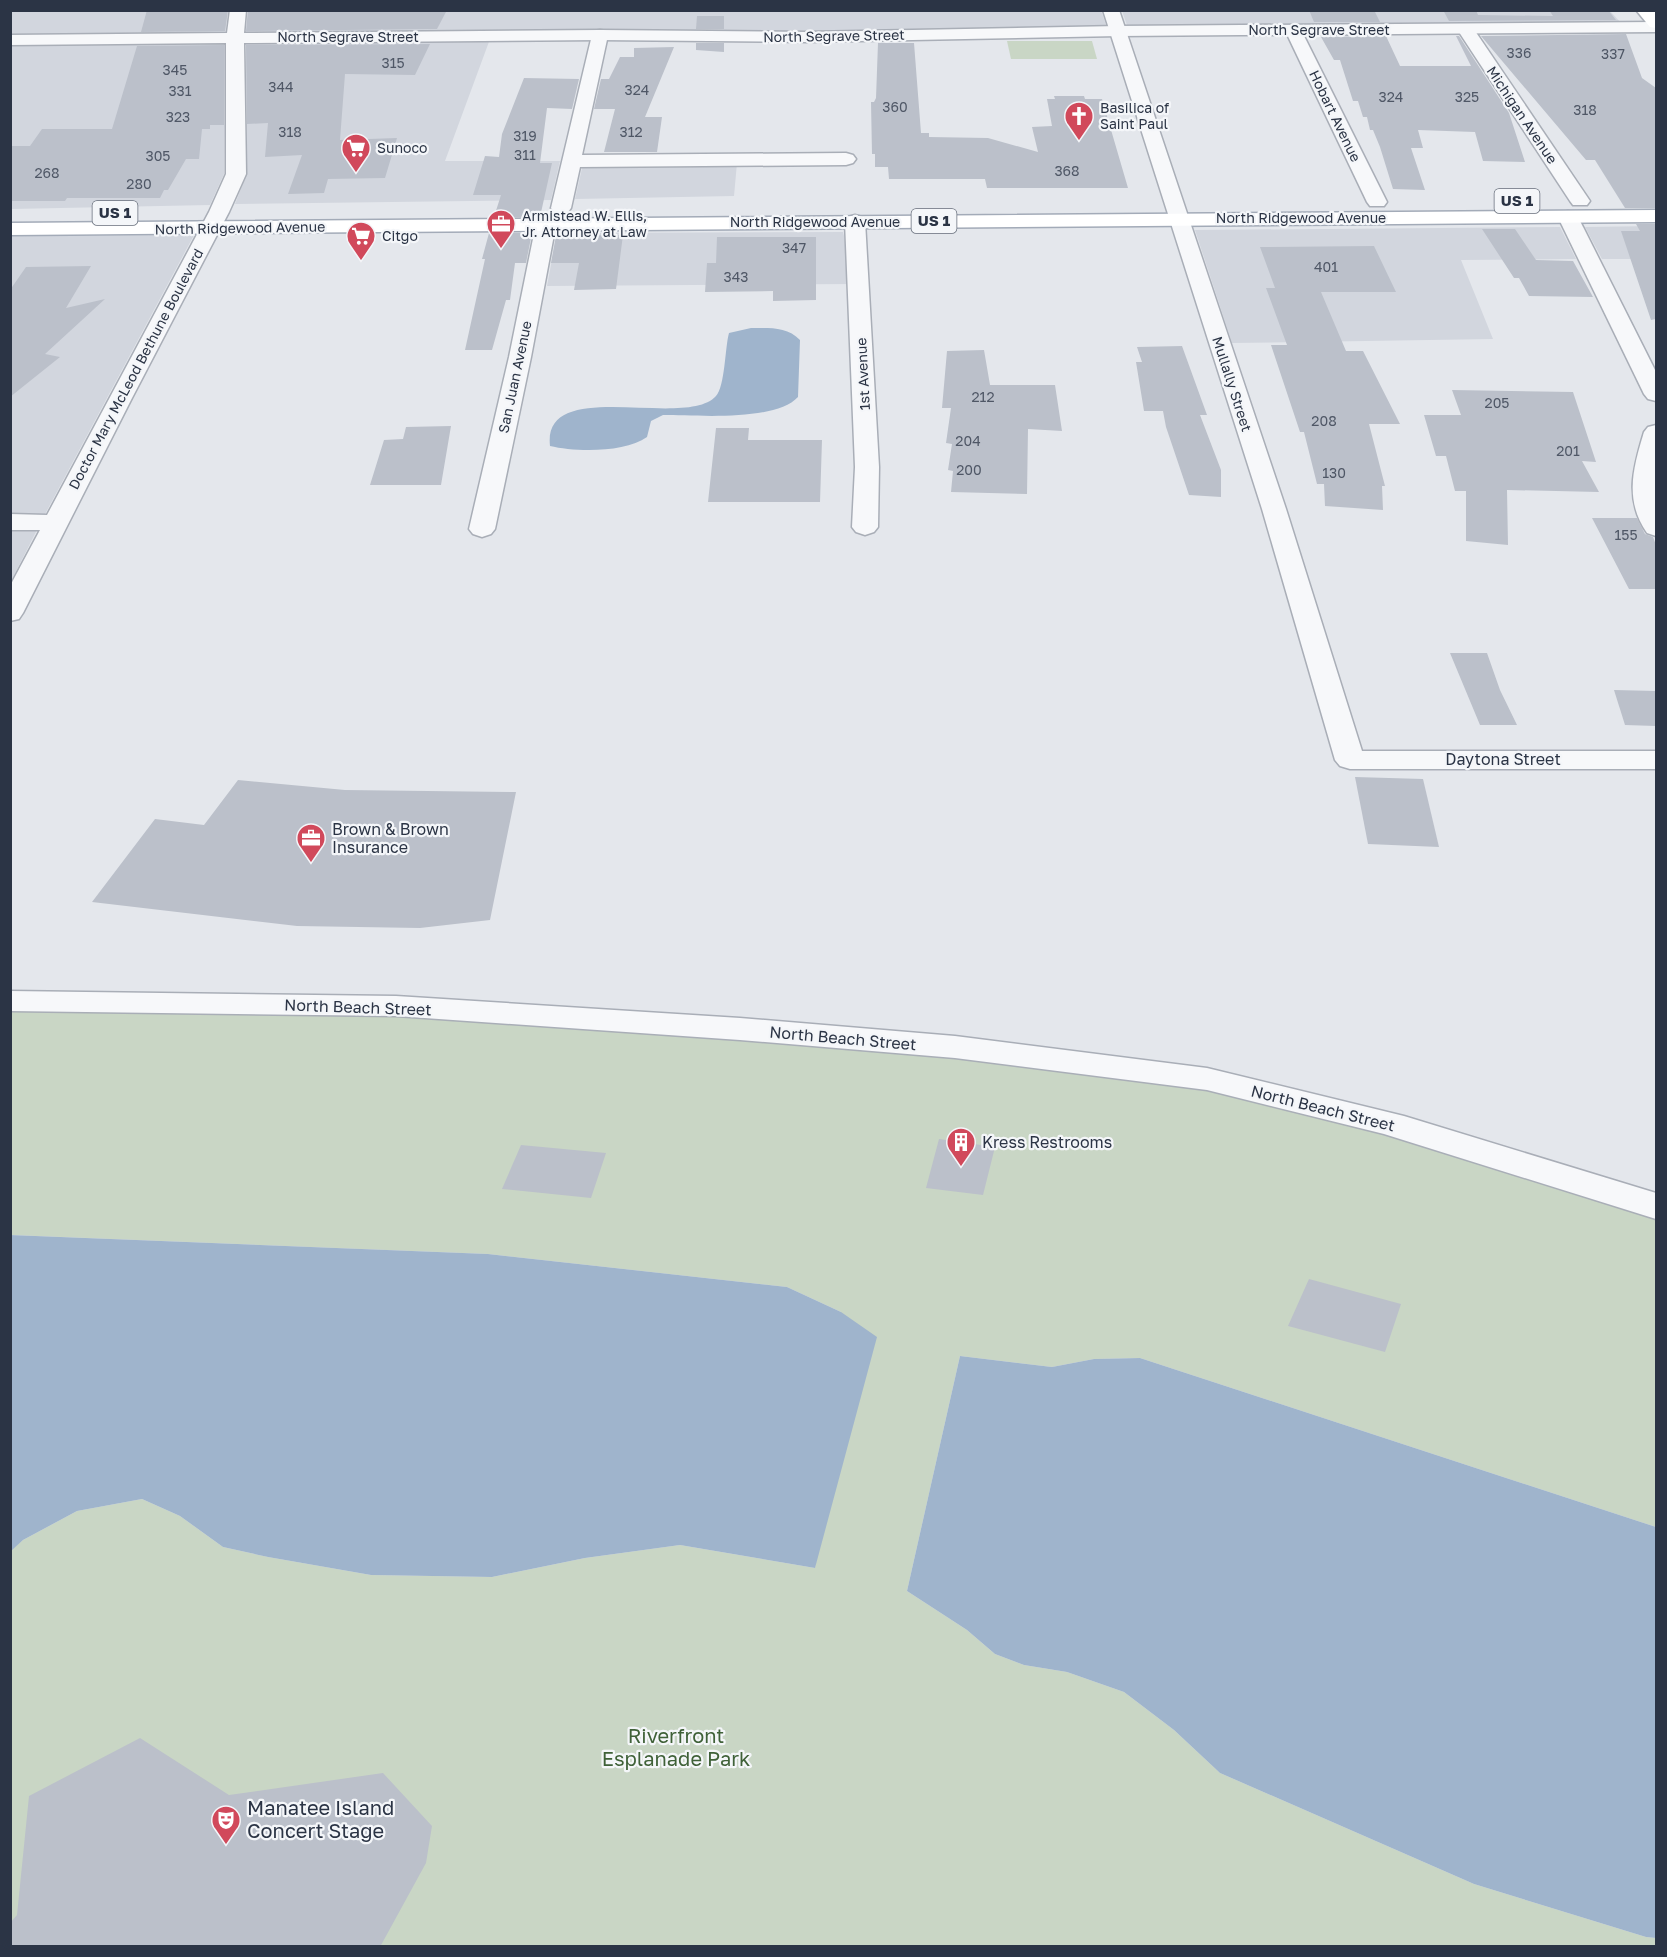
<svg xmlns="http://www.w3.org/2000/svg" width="1667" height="1957" font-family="'Golos Text',sans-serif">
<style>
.built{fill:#d2d6de}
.green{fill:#c9d6c5}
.water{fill:#9fb4cc}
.building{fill:#bbc0ca}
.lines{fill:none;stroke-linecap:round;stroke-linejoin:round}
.minor-casing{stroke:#a9aeb7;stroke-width:3}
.tertiary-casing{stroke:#a9aeb7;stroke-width:3}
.secondary-casing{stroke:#a9aeb7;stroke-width:3}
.primary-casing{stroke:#a3abb8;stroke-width:3}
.minor{fill:#f7f8fa;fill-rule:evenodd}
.tertiary{fill:#f7f8fa;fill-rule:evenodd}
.secondary{fill:#fff;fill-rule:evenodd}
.primary{fill:#fff;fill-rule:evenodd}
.labels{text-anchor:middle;stroke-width:4.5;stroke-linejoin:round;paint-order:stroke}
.far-street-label{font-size:14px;fill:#2b3445;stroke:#f4f6f9}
.number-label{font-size:14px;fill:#4f5766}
.far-poi-label{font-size:14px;fill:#2b3445;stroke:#f4f6f9;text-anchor:start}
.shield{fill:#f4f6f9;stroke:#676e7b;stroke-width:1.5}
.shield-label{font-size:15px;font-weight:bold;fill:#2b3445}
.street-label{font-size:16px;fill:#2b3445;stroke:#f4f6f9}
.poi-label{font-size:16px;fill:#2b3445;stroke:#f4f6f9;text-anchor:start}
.near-park-label{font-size:20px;fill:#3f6138;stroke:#f4f6f9}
.near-poi-label{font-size:20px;fill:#2b3445;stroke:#f4f6f9;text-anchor:start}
</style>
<rect width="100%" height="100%" fill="#e4e7ec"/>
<!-- built -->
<g class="built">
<polygon points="248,10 1101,10 1107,28 806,34 246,35"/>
<polygon points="1609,10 1623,25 1128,28 1122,11"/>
<polygon points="10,11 228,11 225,35 11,37"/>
<polygon points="490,39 445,161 560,161 551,200 235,204 247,173 246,41"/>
<polygon points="225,41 224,174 210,205 11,209 10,43"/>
<polygon points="737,163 734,196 575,199 583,164"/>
<polygon points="1656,226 1656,259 1602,259 1585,227"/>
<polygon points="1560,227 1576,259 1461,260 1493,339 1232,343 1195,230"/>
<polygon points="843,232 856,284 547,286 557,233"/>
<polygon points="194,235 44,516 11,515 11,236"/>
<polygon points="11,529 37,530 11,581"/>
</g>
<!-- green -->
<g class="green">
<polygon points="1007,41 1092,41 1097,59 1011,59"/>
<polygon points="11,1001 396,1006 1207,1079 1391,1124 1656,1206 1656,1527 1140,1358 1094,1359 1052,1367 960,1356 907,1591 967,1630 995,1654 1024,1665 1067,1672 1124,1692 1174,1730 1220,1773 1474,1884 1646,1937 1656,1938 1656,1946 11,1946 10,1551 23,1540 77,1511 142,1499 180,1516 223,1547 268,1557 371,1575 492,1577 585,1558 680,1545 815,1568 841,1312 787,1287 488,1254 11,1235"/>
</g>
<!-- water -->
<g class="water">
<path d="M751,328C768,328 787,326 800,340L798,397C775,422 696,415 663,415L651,421L647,437C625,453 575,452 550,446C542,375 686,430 716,396C725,387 725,347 729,333Z"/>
<polygon points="10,1235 488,1254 787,1287 841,1312 877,1337 815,1568 680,1545 585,1558 492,1577 371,1575 268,1557 223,1547 180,1516 142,1499 77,1511 23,1540 11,1551"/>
<polygon points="960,1356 1052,1367 1094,1359 1140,1358 1656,1527 1656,1938 1646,1937 1474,1884 1220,1773 1174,1730 1124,1692 1067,1672 1024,1665 995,1654 967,1630 907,1591"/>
</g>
<!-- building -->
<g class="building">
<polygon points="147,10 228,10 225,31 141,32"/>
<polygon points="248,10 447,10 437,29 246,31"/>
<polygon points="1309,10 1374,10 1380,22 1314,22"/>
<polygon points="1443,10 1476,10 1478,15 1553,16 1549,10 1608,10 1616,20 1449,21"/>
<polygon points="697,16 724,16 724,29 696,29"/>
<polygon points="1626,34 1642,78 1656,88 1656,208 1625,208 1595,160 1586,160 1481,36"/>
<polygon points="1386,36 1400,66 1471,66 1456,36 1459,36 1509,113 1525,162 1483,161 1475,132 1418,130 1423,148 1411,148 1425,190 1393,189 1380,147 1373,130 1370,130 1367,117 1363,117 1358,101 1353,101 1340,60 1334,60 1321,37"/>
<polygon points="696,43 724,43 724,52 696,50"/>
<polygon points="878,43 914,43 921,133 929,133 929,137 988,138 1038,152 1032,127 1052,126 1047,99 1055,99 1054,96 1084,96 1085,99 1102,99 1128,188 987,188 985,179 889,179 888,167 875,167 875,154 872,154 871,102 874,102 876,98"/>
<polygon points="430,44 415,75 345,74 340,140 397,138 385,178 328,179 324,193 288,194 302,155 265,157 268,123 247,124 246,45"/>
<polygon points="224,45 224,125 210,125 210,129 202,129 199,159 186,159 168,190 164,190 160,198 67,198 65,201 10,201 10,146 30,146 42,129 112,129 137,46"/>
<polygon points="674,47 645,117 662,117 657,152 604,152 615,109 594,109 601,79 609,79 620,57 634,57 634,48"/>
<polygon points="524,78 579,79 572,109 547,108 540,163 552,163 540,217 494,217 501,195 473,195 485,156 499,157 502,134"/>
<polygon points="1636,224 1656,224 1656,319 1651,320 1621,231 1640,231"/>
<polygon points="1482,229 1515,229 1536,260 1573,261 1593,297 1529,296 1519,278 1514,278"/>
<polygon points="489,233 532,233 526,263 515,263 510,300 506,300 492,350 465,350 485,259 482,259"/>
<polygon points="623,235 616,289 574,290 579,263 551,263 556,236"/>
<polygon points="717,237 816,237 816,300 773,301 773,291 705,292 707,263 716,263"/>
<polygon points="1374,246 1396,292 1321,292 1346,351 1363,351 1400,424 1369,424 1385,486 1382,486 1383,510 1325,506 1324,484 1317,484 1304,432 1300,432 1271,345 1287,345 1266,288 1275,288 1260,247"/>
<polygon points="91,266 66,308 105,299 45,354 60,357 10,397 10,290 26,267"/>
<polygon points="1182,346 1207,415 1200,415 1221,470 1221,497 1189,495 1166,427 1163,411 1144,411 1136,362 1142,362 1137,347"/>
<polygon points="984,350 990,385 1055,385 1062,431 1028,429 1027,494 951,492 953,471 948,470 952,444 946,443 951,408 942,408 947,351"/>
<polygon points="1452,390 1573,392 1596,462 1582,461 1599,492 1507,490 1508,545 1466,541 1466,491 1455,491 1446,456 1436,456 1424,415 1461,415"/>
<polygon points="451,426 441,485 370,485 384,440 403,439 406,427"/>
<polygon points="716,428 749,428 748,440 822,440 820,502 708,502"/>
<polygon points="1592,518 1637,518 1645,534 1653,537 1656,545 1656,589 1629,589"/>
<polygon points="1450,653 1487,653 1500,690 1517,725 1480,725"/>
<polygon points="1614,690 1656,691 1656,726 1625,725"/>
<polygon points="1355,777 1423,779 1439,847 1368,844"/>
<polygon points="238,780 345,790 516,792 490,920 420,928 297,926 92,902 155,819 204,825"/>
<polygon points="939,1139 995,1147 983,1195 926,1188"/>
<polygon points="521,1145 606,1153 591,1198 502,1189"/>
<polygon points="1309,1279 1401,1304 1385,1352 1288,1326"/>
<polygon points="140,1738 229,1795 383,1773 432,1826 426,1863 380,1947 10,1947 10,1923 17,1915 29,1796"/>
</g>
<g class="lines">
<!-- minor casing -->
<g class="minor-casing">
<g id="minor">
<polygon points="1103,10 1119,10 1286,509 1362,751 1656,751 1656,769 1350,769 1340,766 1335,760 1262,509"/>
<polygon points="1465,24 1471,25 1590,201 1587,205 1573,205 1570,201 1457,29"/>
<polygon points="1293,25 1301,30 1387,202 1384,206 1370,206 1367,202 1285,30"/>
<polygon points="600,30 606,31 608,35 582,155 846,153 853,155 856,159 853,163 846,165 580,167 571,208 568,212 554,212 551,208 592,35 594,31"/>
<polygon points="1568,211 1575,213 1578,217 1656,372 1656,401 1648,399 1644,394 1558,217 1561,213"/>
<polygon points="855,215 862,217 865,221 879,467 878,527 874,532 865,535 856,532 852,527 855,467 845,221 848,217"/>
<polygon points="546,218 553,220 556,224 531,357 495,529 491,534 482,537 473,534 469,529 509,357 536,224 539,220"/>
<path d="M1656,425V536L1647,533C1624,500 1633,468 1644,432L1648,427Z"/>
</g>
</g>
<!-- tertiary casing -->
<g class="tertiary-casing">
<g id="tertiary">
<polygon points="230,10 246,10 244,33 600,30 807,32 1119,26 1656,22 1656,32 1119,36 807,42 600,40 244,43 246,174 229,212 132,398 23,613 19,619 10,621 10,586 40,530 10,530 10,514 47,515 209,212 226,174 226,43 10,45 10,35 227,33"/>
<polygon points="10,991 396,996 740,1018 955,1036 1207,1068 1404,1116 1656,1193 1656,1219 1384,1134 1207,1090 955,1058 740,1040 396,1016 10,1011"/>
</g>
</g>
<!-- secondary casing -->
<g class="secondary-casing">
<polygon id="secondary" points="1636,10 1654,10 1656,14 1656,28 1650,27"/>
</g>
<!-- primary casing -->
<g class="primary-casing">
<polygon id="primary" points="1656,210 1656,222 10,235 10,223"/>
</g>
<!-- minor -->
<use href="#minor" class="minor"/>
<!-- tertiary -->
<use href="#tertiary" class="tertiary"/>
<!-- secondary -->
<use href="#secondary" class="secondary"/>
<!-- primary -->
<use href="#primary" class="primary"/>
</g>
<!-- icons -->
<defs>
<g id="church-pin" transform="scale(1.5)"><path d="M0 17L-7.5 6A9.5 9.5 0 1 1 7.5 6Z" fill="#d1495b" stroke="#f4f6f9"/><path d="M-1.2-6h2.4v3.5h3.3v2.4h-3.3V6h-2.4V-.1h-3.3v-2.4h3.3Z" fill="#fff"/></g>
<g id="supermarket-pin" transform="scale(1.5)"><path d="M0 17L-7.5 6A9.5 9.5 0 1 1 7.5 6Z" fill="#d1495b" stroke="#f4f6f9"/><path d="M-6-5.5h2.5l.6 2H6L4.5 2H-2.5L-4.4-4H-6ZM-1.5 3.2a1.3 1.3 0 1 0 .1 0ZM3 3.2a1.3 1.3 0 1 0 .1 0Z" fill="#fff"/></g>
<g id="office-pin" transform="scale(1.5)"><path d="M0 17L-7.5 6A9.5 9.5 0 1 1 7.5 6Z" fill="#d1495b" stroke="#f4f6f9"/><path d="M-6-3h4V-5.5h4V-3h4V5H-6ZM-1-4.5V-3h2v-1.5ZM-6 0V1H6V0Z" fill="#fff"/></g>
<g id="building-pin" transform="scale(1.5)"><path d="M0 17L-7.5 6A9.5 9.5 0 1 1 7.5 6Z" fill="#d1495b" stroke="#f4f6f9"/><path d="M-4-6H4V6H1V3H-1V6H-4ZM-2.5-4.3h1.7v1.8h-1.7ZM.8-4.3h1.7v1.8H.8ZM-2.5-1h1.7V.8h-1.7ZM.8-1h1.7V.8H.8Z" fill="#fff"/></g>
<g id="theatre-pin" transform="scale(1.5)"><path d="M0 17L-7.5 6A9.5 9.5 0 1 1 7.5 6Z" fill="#d1495b" stroke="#f4f6f9"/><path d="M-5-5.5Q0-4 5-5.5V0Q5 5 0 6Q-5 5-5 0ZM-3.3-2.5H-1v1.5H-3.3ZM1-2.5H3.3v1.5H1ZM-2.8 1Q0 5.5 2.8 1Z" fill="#fff"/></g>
</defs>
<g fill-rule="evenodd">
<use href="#church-pin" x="1079" y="116"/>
<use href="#supermarket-pin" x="356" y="148"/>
<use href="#office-pin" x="501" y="224"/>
<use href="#supermarket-pin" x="361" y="236"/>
<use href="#office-pin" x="311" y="838"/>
<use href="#building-pin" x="961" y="1142"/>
<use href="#theatre-pin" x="226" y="1820"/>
</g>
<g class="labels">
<!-- far-street labels -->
<g class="far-street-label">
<text x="1319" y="35">North Segrave Street</text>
<text transform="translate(834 36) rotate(-1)" y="5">North Segrave Street</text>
<text x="348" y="42">North Segrave Street</text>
<text transform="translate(1522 115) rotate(56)" y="5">Michigan Avenue</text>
<text transform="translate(1335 116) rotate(64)" y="5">Hobart Avenue</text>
<text x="1301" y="223">North Ridgewood Avenue</text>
<text x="815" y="227">North Ridgewood Avenue</text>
<text transform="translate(240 228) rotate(-1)" y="5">North Ridgewood Avenue</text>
<text transform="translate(136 369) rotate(-62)" y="5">Doctor Mary McLeod Bethune Boulevard</text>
<text transform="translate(863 374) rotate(-93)" y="5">1st Avenue</text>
<text transform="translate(515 377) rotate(-78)" y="5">San Juan Avenue</text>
<text transform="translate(1232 384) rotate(72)" y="5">Mullally Street</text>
</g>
<!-- number labels -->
<g class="number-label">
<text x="1519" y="58">336</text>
<text x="1613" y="59">337</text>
<text x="393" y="68">315</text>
<text x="175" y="75">345</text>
<text x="281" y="92">344</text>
<text x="637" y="95">324</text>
<text x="180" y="96">331</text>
<text x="1391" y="102">324</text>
<text x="1467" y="102">325</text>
<text x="895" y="112">360</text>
<text x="1585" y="115">318</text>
<text x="178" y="122">323</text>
<text x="290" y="137">318</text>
<text x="631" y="137">312</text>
<text x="525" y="141">319</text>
<text x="525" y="160">311</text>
<text x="158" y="161">305</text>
<text x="1067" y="176">368</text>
<text x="47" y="178">268</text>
<text x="139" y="189">280</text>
<text x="794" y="253">347</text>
<text x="1326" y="272">401</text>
<text x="736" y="282">343</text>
<text x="983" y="402">212</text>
<text x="1497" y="408">205</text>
<text x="1324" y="426">208</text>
<text x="968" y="446">204</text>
<text x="1568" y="456">201</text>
<text x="969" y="475">200</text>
<text x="1334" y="478">130</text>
<text x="1626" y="540">155</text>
</g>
<!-- far-poi labels -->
<g class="far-poi-label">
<text x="1100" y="113">Basilica of<tspan x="1100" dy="16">Saint Paul</tspan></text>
<text x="377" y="153">Sunoco</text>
<text x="522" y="221">Armistead W. Ellis,<tspan x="522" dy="16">Jr. Attorney at Law</tspan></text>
<text x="382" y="241">Citgo</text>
</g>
<!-- shield labels -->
<g class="shield">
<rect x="1494.5" y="189" width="45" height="24" rx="4.5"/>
<rect x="92.5" y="201" width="45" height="24" rx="4.5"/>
<rect x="911.5" y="209" width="45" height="24" rx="4.5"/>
</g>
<g class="shield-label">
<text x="1517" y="206">US 1</text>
<text x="115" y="218">US 1</text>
<text x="934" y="226">US 1</text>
</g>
<!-- street labels -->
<g class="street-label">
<text x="1503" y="765">Daytona Street</text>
<text transform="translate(358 1007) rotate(2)" y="6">North Beach Street</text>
<text transform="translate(843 1038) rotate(5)" y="6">North Beach Street</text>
<text transform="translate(1323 1108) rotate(14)" y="6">North Beach Street</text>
</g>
<!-- poi labels -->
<g class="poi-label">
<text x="332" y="835">Brown &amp; Brown<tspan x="332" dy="18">Insurance</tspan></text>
<text x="982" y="1148">Kress Restrooms</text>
</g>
<!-- near-park labels -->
<g class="near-park-label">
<text x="676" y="1743">Riverfront<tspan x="676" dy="23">Esplanade Park</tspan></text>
</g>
<!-- near-poi labels -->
<g class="near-poi-label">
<text x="247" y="1815">Manatee Island<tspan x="247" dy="23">Concert Stage</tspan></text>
</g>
</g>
<!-- border -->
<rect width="1667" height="1957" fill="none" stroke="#2b3445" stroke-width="24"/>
</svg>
